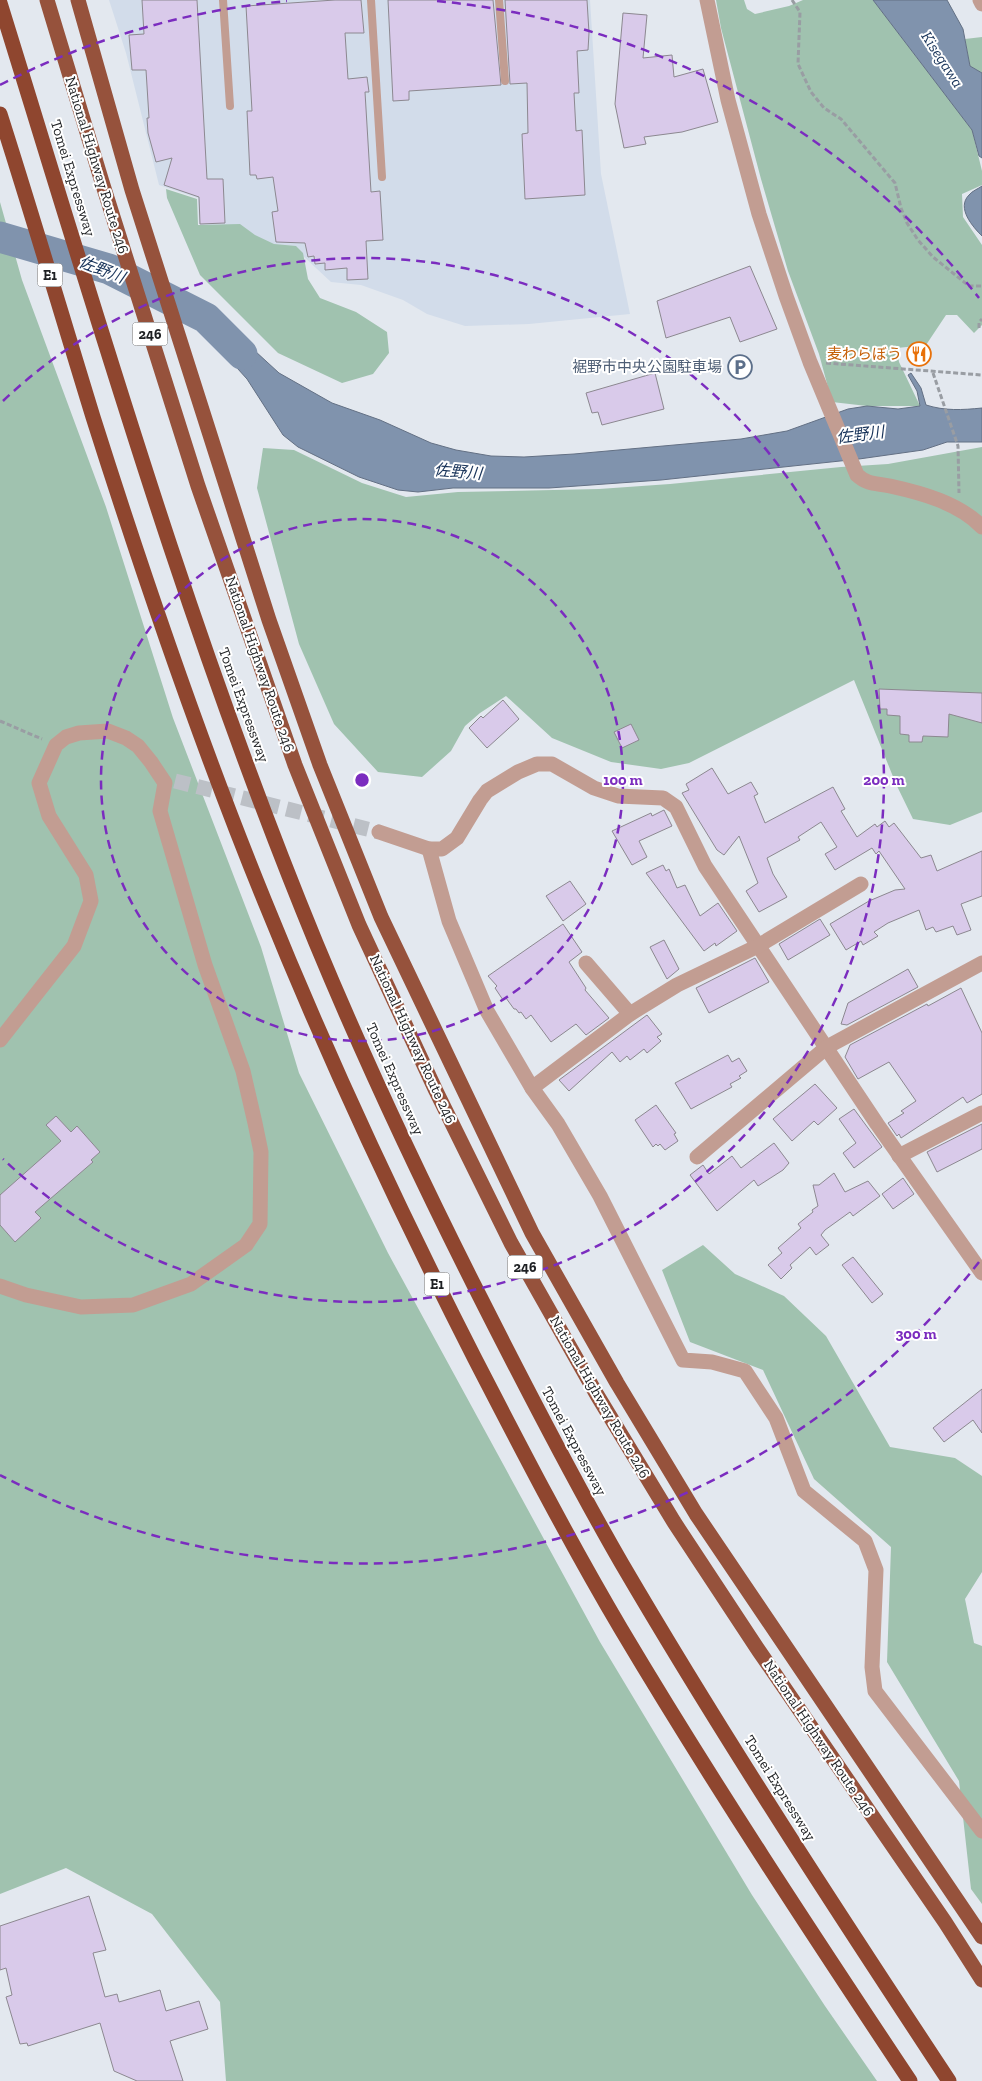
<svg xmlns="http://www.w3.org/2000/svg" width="982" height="2081" font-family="'Zilla Slab','Noto Sans JP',serif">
<rect width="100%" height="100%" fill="#e3e8ef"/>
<path fill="#d2dcea" d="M109 0H590L601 174 630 314 529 324 465 326 427 314 403 300 361 285 331 282 302 255 233 240 199 224 198 198 159 185 126 53Z"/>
<g fill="#a0c2af">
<path d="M716 0H744L747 9 755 14 789 6 803 0H873L972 130 982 171V185L962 194 963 217 982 245V325L974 333 957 315H946L926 345 897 348 899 362 920 406H867L832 402 819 354 788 271 761 179 721 28Z"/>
<path d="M982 37V73L970 66 965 39Z"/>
<path d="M166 189 197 199 198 225 240 224 255 235 274 244 296 246 303 253 308 279 320 298 356 312 387 332 389 353 373 374 342 383 278 353 200 275 167 198Z"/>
<path d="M0 202 22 280 106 507 173 718 261 947 299 1073 388 1253 600 1642 752 1895 825 2006 877 2081H226L220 2002 152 1914 66 1868 0 1894Z"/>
<path d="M982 447V812L950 825 913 819 896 784 854 680 689 763 661 769 611 762 552 738 506 696 480 713 465 726 451 751 422 777 378 772 334 724 299 644 257 488 263 448 294 450 362 483 406 497 458 492 599 489 670 484 841 467 888 464Z"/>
<path d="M703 1245 735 1274 784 1296 826 1336 890 1447 955 1458 982 1476V1572L965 1599 974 1643 982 1646V1904L971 1889 959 1781 887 1662 891 1547 814 1479 763 1370 690 1342 662 1270Z"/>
</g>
<g fill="#8093ad" stroke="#637084">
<path d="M873 0H947L963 29 970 66 982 73V158L979 156 972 130Z"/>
<path d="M982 186V236C973 227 956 208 969 195 972 191 978 189 982 186Z"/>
<path d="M219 318 279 373 332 403 380 420 431 443 456 450 491 456 524 457 574 454 741 439 787 431 848 409 867 406 898 409 920 406 917 391 908 375 911 373 921 388 926 405C945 411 962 410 982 408V442H947L923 450 859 459 661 480 549 488H453L418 492 398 490 359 477 298 447 283 435 247 379 228 358 225 349 209 330Z"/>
</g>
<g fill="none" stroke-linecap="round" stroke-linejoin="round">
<path stroke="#8093ad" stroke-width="31" d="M0 237 109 269 206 318 242 354"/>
</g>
<g fill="#d9caea" stroke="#8c8890">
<path d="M142 0H197L207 179H223L225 223 200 224 199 197 164 185 172 158 156 162 148 133 147 118H149L146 70H132L129 35 144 34Z"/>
<path d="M335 0H361L364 33H345L348 79 367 77 369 92H365L371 192 380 191 383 240 366 241 368 279 347 280V268L325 270V263L315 264 314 256 308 257 305 243 276 242 272 212 278 211 273 177 257 179 256 175H250L247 111H252L246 6Z"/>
<path d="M388 0H493L501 85 409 91V100L393 101Z"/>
<path d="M505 0H587L589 33 588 50 577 51 579 93H574L576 131 582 130 585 195 525 199 522 134 528 133 527 83 510 84Z"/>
<path d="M623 13 647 15 643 58 672 55 674 77 703 69 718 122 682 132 644 137 646 144 624 148 615 104Z"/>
<path d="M750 266 777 329 740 342 730 317 666 338 657 301Z"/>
<path d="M655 373 664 409 602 425 598 412 592 413 586 393Z"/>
<path d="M879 689 982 693V723L949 714 948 737 923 736 922 742H909V735L900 734V716L887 715V709H880Z"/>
<path d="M503 700 519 719 487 748 469 728 481 716 483 718Z"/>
<path d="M631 724 639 740 622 748 614 732Z"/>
<path d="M712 768 728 794 751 782 758 794 754 796 765 823 833 787 845 809 841 811 857 837 875 824 877 827 885 821 889 827 894 823 921 858 931 855 937 871 982 851V896L961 904 971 930 957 935 953 926 936 932 933 927 926 930 919 910 888 923 874 932 878 936 863 945 861 941 846 950 830 924 869 901 895 890 905 889 879 851 876 854 872 848 835 870 825 854 837 847 821 822 798 837 800 840 767 858 773 874 787 897 759 912 746 891 758 883 739 836 724 855 717 850 682 793 689 790 686 784Z"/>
<path d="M664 810 672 826 639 841 647 857 632 865 612 831 651 813 652 816Z"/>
<path d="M663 865 666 871 669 869 677 888 685 885 700 916 718 903 737 931 716 946 715 943 704 951 646 873Z"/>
<path d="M570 881 586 904 563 921 546 896Z"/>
<path d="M820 919 830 935 788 960 779 944Z"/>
<path d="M563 924 582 952 569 962 586 988 585 990 609 1018 586 1035 576 1024 551 1042 531 1015 526 1019 521 1012 519 1013 516 1009H514L506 998 503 1000 495 988 497 986 488 976Z"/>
<path d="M664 940 679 969 667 979 650 947Z"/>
<path d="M755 958 769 982 709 1013 696 988Z"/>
<path d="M908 969 918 987 847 1025 841 1024 848 1003Z"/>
<path d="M961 988 982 1033V1094L967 1103 963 1097 901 1138 899 1134 897 1136 888 1123 904 1113 901 1111 916 1101 889 1062 858 1079 845 1057 850 1045 927 1004 928 1006Z"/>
<path d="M647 1015 662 1034 657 1037 661 1041 647 1053 644 1049 630 1060 627 1056 620 1062 612 1052 569 1091 559 1080Z"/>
<path d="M728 1055 732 1062 739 1058 747 1071 739 1076 741 1078 730 1084 732 1087 691 1109 675 1083Z"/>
<path d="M815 1084 837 1108 818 1125 814 1121 792 1141 773 1119Z"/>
<path d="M656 1105 676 1133 674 1134 678 1141 665 1150 660 1144 658 1146 656 1144 653 1147 635 1120Z"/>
<path d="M854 1109 882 1147 854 1168 843 1153 856 1143 839 1119Z"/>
<path d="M56 1116 71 1132 77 1126 100 1152 91 1160 93 1162 35 1212 41 1218 15 1242 0 1225V1195L61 1141 46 1125Z"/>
<path d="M982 1124V1149L937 1172 927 1152Z"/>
<path d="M774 1143 789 1163 783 1170 758 1186 754 1180 717 1211 690 1175 703 1165 709 1174 732 1156 741 1168Z"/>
<path d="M834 1173 845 1192 868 1181 880 1196 853 1216 850 1212 825 1230 821 1235 829 1245 816 1255 810 1247 790 1265 792 1268 781 1279 768 1265 782 1253 778 1248 801 1228 798 1224 813 1212 812 1210 818 1206 813 1185H819Z"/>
<path d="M903 1178 914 1194 893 1209 882 1194Z"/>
<path d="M853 1257 883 1294 872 1303 842 1265Z"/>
<path d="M982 1389V1433L973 1420 944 1442 933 1428Z"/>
<path d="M89 1896 106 1950 93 1953 105 1997 117 1994 119 2002 160 1990 166 2011 199 2001 208 2029 170 2041 183 2081H137L114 2071 100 2023 28 2046 27 2043 20 2044 6 1997 12 1995 6 1968 0 1970V1926Z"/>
</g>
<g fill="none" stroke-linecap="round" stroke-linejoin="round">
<path stroke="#bcc0c6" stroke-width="15" stroke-dasharray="15 8" stroke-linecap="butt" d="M175 781 379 832"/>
<g stroke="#999da3" stroke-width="3" stroke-dasharray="5 2.5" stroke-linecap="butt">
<path d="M792 0 800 12 798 64 811 92 824 108 841 119 895 183 901 208 907 223 918 240 933 257 969 286H982"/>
<path d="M979 328V322L982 319"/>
<path d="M826 363 982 375"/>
<path d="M933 373 958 446 959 493"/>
<path d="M0 721 42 739"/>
</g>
<g stroke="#c29d92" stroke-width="8">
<path d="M223 0 230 106"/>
<path d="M371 0 382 177"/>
<path d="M499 0 505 81"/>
</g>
<g stroke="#c29d92" stroke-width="15">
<path d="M707 0 728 100 759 214 786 296 810 362 857 475C868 485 876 483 890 486 922 493 959 503 982 527"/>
<path d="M980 0 982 4"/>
<path d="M379 832 429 849H442L457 838 480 800 487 791 518 772 537 764H552L594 788 618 796 663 798 676 807 705 866 877 1124 982 1273"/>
<path d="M429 849 449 921 487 1011 532 1088 558 1124 600 1196 683 1360 712 1362 745 1371 776 1418 804 1491 865 1541 876 1570 872 1667 875 1691 982 1831"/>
<path d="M586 963 630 1014"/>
<path d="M0 1040 74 946 91 901 86 875 49 816 39 783 56 745 66 737 79 733 108 731 126 738 138 746 151 762 165 783 160 811 205 965 243 1071 255 1123 261 1152 260 1224 246 1245 191 1284 133 1305 81 1307 26 1295 0 1286"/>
<path d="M532 1088 630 1014 677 985 758 946 861 884"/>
<path d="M899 1156 982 1113"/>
<path d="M697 1157 827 1047 982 963"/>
</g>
<g stroke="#96523c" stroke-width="15">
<path d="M47 0 102 182 198 486 295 765 359 925 436 1091 511 1243 597 1395 674 1522 759 1651 945 1922 982 1980"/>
<path d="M78 0 132 190 269 620 320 765 381 917 532 1233 617 1383 696 1514 982 1937"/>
</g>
<g stroke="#8f462f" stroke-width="15">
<path d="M0 3C98 319 190 637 316 943 365 1061 419 1176 476 1289 523 1382 570 1474 622 1564 725 1740 837 1911 949 2081"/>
<path d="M0 114C32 214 62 316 93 417 145 581 200 743 265 902 328 1058 399 1210 475 1359 522 1450 569 1541 621 1629 712 1782 811 1932 910 2081"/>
</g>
</g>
<g fill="none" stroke="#7b2cbf" stroke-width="2.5" stroke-dasharray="9 6">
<circle cx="362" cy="780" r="261"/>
<path d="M3 401A522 522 0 1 1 3 1159"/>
<path d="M979 1262A783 783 0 0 1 0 1475M0 85A783 783 0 0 1 287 1M437 1A783 783 0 0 1 979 298"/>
</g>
<defs>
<g id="restaurant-ring" transform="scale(1.25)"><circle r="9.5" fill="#fff" stroke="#e8710a" stroke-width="1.5"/><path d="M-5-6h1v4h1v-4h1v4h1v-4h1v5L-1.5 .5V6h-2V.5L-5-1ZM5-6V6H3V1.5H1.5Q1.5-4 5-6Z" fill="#e8710a"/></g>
<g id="parking-ring" transform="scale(1.25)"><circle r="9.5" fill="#fff" stroke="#5c6f8a" stroke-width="1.5"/><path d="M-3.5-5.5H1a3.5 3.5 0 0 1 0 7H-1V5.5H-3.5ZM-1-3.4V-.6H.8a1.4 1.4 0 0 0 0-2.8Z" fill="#5c6f8a"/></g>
</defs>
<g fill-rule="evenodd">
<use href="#restaurant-ring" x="919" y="354"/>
<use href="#parking-ring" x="740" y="367"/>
</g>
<g text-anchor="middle" stroke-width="4" stroke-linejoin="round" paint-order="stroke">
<g fill="#fff" stroke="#626365" stroke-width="1">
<rect x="37.5" y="263.5" width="25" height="23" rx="4"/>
<rect x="132.5" y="322.5" width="35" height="23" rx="4"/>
<rect x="507.5" y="1255.5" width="35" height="23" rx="4"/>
<rect x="424.5" y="1272.5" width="25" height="23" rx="4"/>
</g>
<g font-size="14" font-weight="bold" fill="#1e2023">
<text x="50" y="280">E1</text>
<text x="150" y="339">246</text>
<text x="525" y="1272">246</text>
<text x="437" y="1289">E1</text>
</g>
<g font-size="15" fill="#1e2023" stroke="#fff">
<text transform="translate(97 165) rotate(73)" y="5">National Highway Route 246</text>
<text transform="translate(73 178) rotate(73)" y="5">Tomei Expressway</text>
<text transform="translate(260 664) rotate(71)" y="5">National Highway Route 246</text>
<text transform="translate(244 705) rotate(70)" y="5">Tomei Expressway</text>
<text transform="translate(413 1039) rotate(65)" y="5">National Highway Route 246</text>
<text transform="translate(395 1079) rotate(66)" y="5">Tomei Expressway</text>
<text transform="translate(600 1397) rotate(60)" y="5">National Highway Route 246</text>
<text transform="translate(574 1441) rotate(62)" y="5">Tomei Expressway</text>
<text transform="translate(819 1738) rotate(56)" y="5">National Highway Route 246</text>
<text transform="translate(780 1788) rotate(58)" y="5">Tomei Expressway</text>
</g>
<g font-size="15" fill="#c56008" stroke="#fff" text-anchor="end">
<text x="902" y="359">麦わらぼう</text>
</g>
<g font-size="15" fill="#4e5e75" stroke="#fff" text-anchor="end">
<text x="722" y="372">裾野市中央公園駐車場</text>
</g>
<g font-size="16" font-style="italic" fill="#19345a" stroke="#fff">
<text transform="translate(943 59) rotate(57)" y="6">Kisegawa</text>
<text transform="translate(102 269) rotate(21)" y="6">佐野川</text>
<text transform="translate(860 434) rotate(-7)" y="6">佐野川</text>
<text transform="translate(458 471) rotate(5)" y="6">佐野川</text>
</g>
</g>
<circle cx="362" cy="780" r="8" fill="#7b2cbf" stroke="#fff" stroke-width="2.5"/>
<g font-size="15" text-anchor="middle" font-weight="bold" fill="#7b2cbf" stroke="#fff" stroke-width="4" stroke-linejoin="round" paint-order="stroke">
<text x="623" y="785">100 m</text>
<text x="884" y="785">200 m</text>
<text x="916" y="1339">300 m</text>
</g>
</svg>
